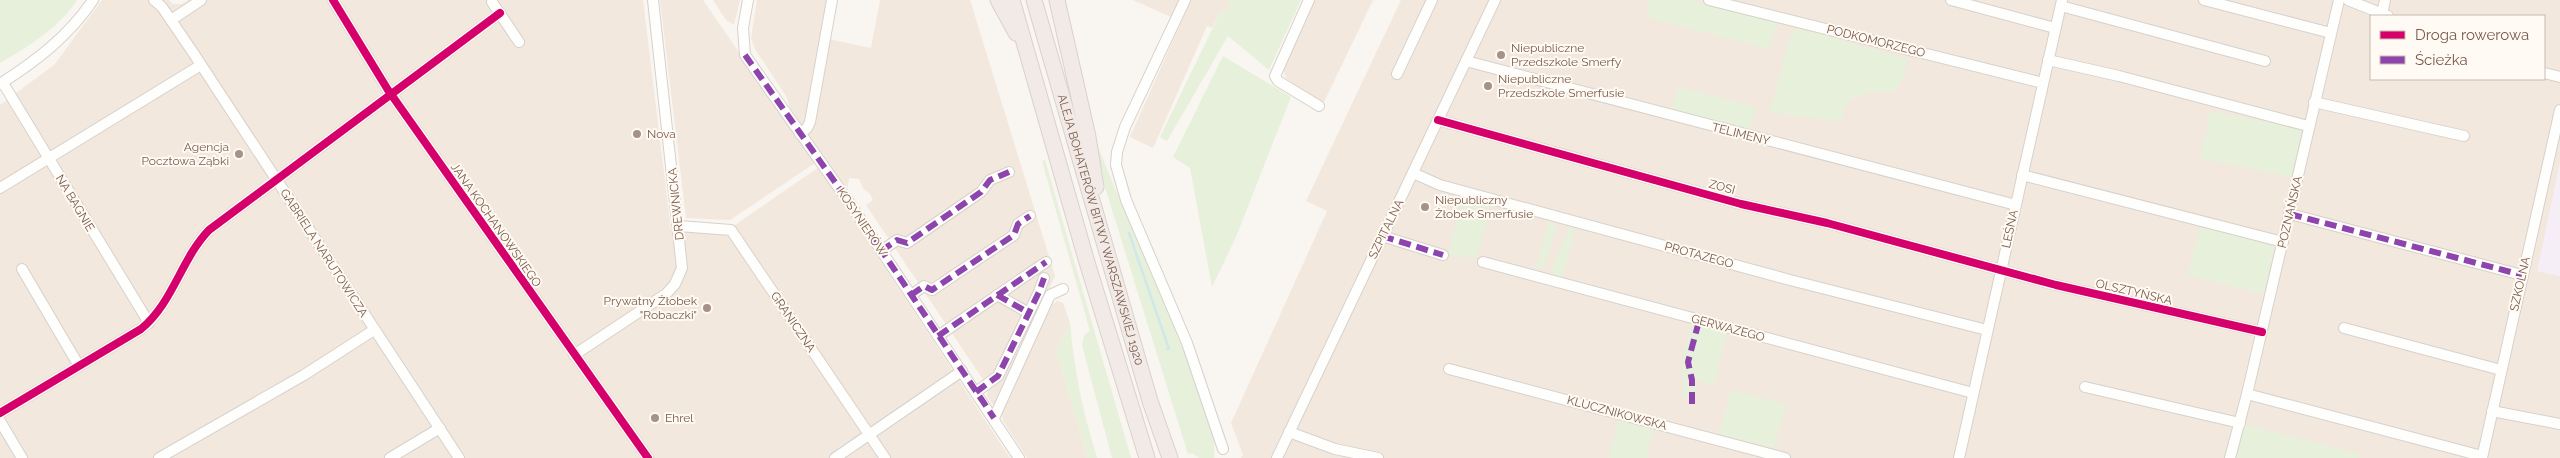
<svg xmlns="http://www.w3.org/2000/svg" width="2560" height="458" font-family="Raleway,sans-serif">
<rect width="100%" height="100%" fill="#f9f5f0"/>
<g fill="#f2e8de" fill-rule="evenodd">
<path d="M102 0H169L173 4H182L189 0H643L671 230 722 234 819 167 1010 458H0V105L54 65Z"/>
<path d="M660 0H703L815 163 730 220 686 218Z"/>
<path d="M713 0H740L734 25 726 20Z"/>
<path d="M757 0H830L823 38 871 48 880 0H970L1055 276 995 407 987 397 988 388 986 384 866 205 873 200 870 194 863 188 859 179 849 178 847 191 790 108 786 96 755 49 751 38Z"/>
<path d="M1133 0H1179L1171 17Z"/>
<path d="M1191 0H1231L1226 12 1221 11 1212 28 1207 26 1153 148 1130 137Z"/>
<path d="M1314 0H1373L1323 104 1286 78 1283 68Z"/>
<path d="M1401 0H2560V458H1241L1243 455 1231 423 1327 211 1306 201ZM2371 16H2544V79H2371Z"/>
<path d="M1057 301 1063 303 1070 323 1056 351 1088 458H1027L1003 421 1001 409 1049 307Z"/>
</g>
<path fill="#f6eef6" d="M2560 162V276L2537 271Z"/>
<g fill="#e7f0db">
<path d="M0 0H77C59 28 29 46 0 63Z"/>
<path d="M1231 0H1301L1269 70 1228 36 1167 141 1160 137 1221 11 1226 12Z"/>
<path d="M1650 0H1691L1777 23 1769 49 1646 17Z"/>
<path d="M1798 28 1908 59 1902 80 1894 92C1881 92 1858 91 1848 103 1844 107 1843 116 1841 122L1770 112 1791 33Z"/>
<path d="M1223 56 1291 97 1236 237 1212 287 1190 168 1173 157Z"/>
<path d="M1678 87 1756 107 1750 131 1671 110Z"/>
<path d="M2210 111 2302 129 2292 177 2201 159Z"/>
<path d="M1096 142C1127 221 1165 297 1194 378 1203 403 1217 430 1214 458H1200L1192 453 1188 454 1105 187Z"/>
<path d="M1045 160 1131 458H1112L1082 345 1084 335 1090 331 1042 161Z"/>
<path d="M1462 198 1491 204 1477 258 1448 255Z"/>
<path d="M1549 219 1554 221 1556 231 1544 266 1540 268 1536 267Z"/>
<path d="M1570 225H1576L1562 281 1552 276 1551 272Z"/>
<path d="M2201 226 2275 244 2264 294 2187 275Z"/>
<path d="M1692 322 1727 331 1714 385 1696 380V398L1683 400 1682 362Z"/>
<path d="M1070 323C1074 370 1083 413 1097 458H1088L1056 351Z"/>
<path d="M1731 390 1786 404 1774 448 1719 434Z"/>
<path d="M1619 419 1654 429 1647 458H1609Z"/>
<path d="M2244 424 2359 454 2358 458H2236Z"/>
</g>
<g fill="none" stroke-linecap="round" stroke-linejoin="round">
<path stroke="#d0e8ea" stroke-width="2.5" d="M1129 233 1169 349H1167"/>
<g stroke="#d7d1cb" stroke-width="12">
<g id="minor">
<path d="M154 0 162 7 194 54 459 458"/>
<path d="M333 0 388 90 648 458"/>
<path d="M748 0 743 28 745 55 849 202 1019 458"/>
<path d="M1185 0 1125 127 1117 152 1116 165 1126 200 1187 343 1223 449"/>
<path d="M1309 0 1275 76 1278 81 1319 106"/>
<path d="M1709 0 2043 83"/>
<path d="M1951 0 2055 28"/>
<path d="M2204 0 2331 33"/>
<path d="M2348 0 2388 16"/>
<path d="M492 2 519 42"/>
<path d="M2061 6 2265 61"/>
<path d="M2382 14 2385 0"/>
<path d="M171 20 201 0"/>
<path d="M2048 60 2119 76 2308 126"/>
<path d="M1466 61 2016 205"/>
<path d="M2544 73 2560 77"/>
<path d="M1397 74 1432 0"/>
<path d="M3 83 149 323"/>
<path d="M0 84C36 61 69 36 93 0"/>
<path d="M2314 102 2464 136"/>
<path d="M1438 120 1741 204 1827 223 2056 285 2262 332"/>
<path d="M800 134 807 128 810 122 832 0"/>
<path d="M1413 173 1440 185 1790 280 1987 330"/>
<path d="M2022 175 2283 242"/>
<path d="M0 188 201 65"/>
<path d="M2290 214 2522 275"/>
<path d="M679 226 731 230 885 458"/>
<path d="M1382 236 1443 255"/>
<path d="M881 251 897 240 907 243 981 192 990 180 1009 172"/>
<path d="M1483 262 1973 393"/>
<path d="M22 269 79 366"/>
<path d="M911 295 924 286 932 290 1014 235 1018 224 1030 216"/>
<path d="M997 295 1029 313"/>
<path d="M2344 328 2501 370"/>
<path d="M938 336 1046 262"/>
<path d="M574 355 666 294 675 284 682 268 653 0"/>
<path d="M1449 369 1785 458"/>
<path d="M2085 387 2240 423"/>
<path d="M976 392 998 376 1039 292 1044 278"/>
<path d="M2247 394 2482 456"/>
<path d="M2492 411 2560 424"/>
<path d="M0 413 141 329C173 303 181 259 209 230L500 13"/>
<path d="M994 418 1050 295 1063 289"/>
<path d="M0 421 22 458"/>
<path d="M1289 432 1335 449 1378 458"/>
<path d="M159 458 304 375 374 330"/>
<path d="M390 458 440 428"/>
<path d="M835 458 962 371"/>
<path d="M1277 458 1495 0"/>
<path d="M1959 458 2062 0"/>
<path d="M2230 458 2247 394 2339 0"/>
<path d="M2482 458 2560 110"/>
</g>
</g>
<g stroke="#dad1cc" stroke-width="17">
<g id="highway">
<path d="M998 0 1016 33"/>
<path d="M1012 0 1086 259 1147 458"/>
<path id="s1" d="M1034 0 1150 401 1170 458"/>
<path d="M1057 0 1088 137 1096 187"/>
</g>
</g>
<use href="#minor" stroke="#fefefd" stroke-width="10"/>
<use href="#highway" stroke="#f2eae7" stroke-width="15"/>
<g stroke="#8e44ad" stroke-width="6" stroke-dasharray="12 6" stroke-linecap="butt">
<path d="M745 55 849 202 994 418"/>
<path d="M2290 214 2522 275"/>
<path d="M1382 236 1443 255"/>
<path d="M881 251 897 240 907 243 981 192 990 180 1009 172"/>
<path d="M911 295 924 286 932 290 1014 235 1018 224 1030 216"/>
<path d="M997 295 1029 313"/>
<path d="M938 336 1046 262"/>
<path d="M976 392 998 376 1039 292 1044 278"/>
<path d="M1692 404V380L1688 362 1699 321"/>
</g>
<g stroke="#fffaf3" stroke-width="11">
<g id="cycleway">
<path d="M333 0 388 90 648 458"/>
<path d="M1438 120 1741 204 1827 223 2056 285 2262 332"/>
<path d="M0 413 141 329C173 303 181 259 209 230L500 13"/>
</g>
</g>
<use href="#cycleway" stroke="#d6006c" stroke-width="8"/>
</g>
<g fill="#a69286" stroke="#fffaf3" stroke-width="2">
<circle cx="1501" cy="55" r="5"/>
<circle cx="1488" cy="86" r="5"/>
<circle cx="637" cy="134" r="5"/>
<circle cx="239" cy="154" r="5"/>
<circle cx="1425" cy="207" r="5"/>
<circle cx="707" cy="308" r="5"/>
<circle cx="655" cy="418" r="5"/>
</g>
<g text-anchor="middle" stroke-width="4" stroke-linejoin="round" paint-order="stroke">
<g font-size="12" fill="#7a5c4d" stroke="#fffaf3">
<text transform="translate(1876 41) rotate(14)" y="4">PODKOMORZEGO</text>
<text transform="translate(1741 134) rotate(14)" y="4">TELIMENY</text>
<text transform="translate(1722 187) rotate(15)" y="4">ZOSI</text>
<text transform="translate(75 203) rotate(59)" y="4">NA BAGNIE</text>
<text transform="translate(676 204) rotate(-96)" y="4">DREWNICKA</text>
<text transform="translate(2290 212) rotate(-77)" y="4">POZNAŃSKA</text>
<text transform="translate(862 222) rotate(56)" y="4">KOSYNIERÓW</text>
<text transform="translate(496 225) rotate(55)" y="4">JANA KOCHANOWSKIEGO</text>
<text transform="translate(1386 229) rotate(-64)" y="4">SZPITALNA</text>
<text transform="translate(2010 229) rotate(-78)" y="4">LEŚNA</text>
<text dy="4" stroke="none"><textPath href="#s1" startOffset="239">ALEJA BOHATERÓW BITWY WARSZAWSKIEJ 1920</textPath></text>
<text transform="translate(324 253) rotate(57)" y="4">GABRIELA NARUTOWICZA</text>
<text transform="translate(1699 255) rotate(15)" y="4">PROTAZEGO</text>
<text transform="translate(2520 284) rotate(-77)" y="4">SZKOLNA</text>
<text transform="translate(2134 292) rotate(13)" y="4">OLSZTYŃSKA</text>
<text transform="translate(793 322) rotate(56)" y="4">GRANICZNA</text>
<text transform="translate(1728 328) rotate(15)" y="4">GERWAZEGO</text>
<text transform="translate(1617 413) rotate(15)" y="4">KLUCZNIKOWSKA</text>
</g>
<g font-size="12" fill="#7a5c4d" stroke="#fffaf3" text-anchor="start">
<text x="1511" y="52">Niepubliczne<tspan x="1511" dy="14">Przedszkole Smerfy</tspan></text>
<text x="1498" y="83">Niepubliczne<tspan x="1498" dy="14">Przedszkole Smerfusie</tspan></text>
<text x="647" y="138">Nova</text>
<text x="229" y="151" text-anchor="end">Agencja<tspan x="229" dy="14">Pocztowa Ząbki</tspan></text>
<text x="1435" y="204">Niepubliczny<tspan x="1435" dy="14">Żłobek Smerfusie</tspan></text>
<text x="697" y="305" text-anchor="end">Prywatny Żłobek<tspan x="697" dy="14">"Robaczki"</tspan></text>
<text x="665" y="422">Ehrel</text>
</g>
</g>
<rect x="2370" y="15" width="175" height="65" fill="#fffaf3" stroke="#cabbb1"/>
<rect x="2380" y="31" width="25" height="8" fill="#d6006c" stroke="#cabbb1"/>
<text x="2415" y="40" font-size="15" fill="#7a5c4d">Droga rowerowa</text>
<rect x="2380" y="56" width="25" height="8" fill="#8e44ad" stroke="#cabbb1"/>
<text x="2415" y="65" font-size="15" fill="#7a5c4d">Ścieżka</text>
</svg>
